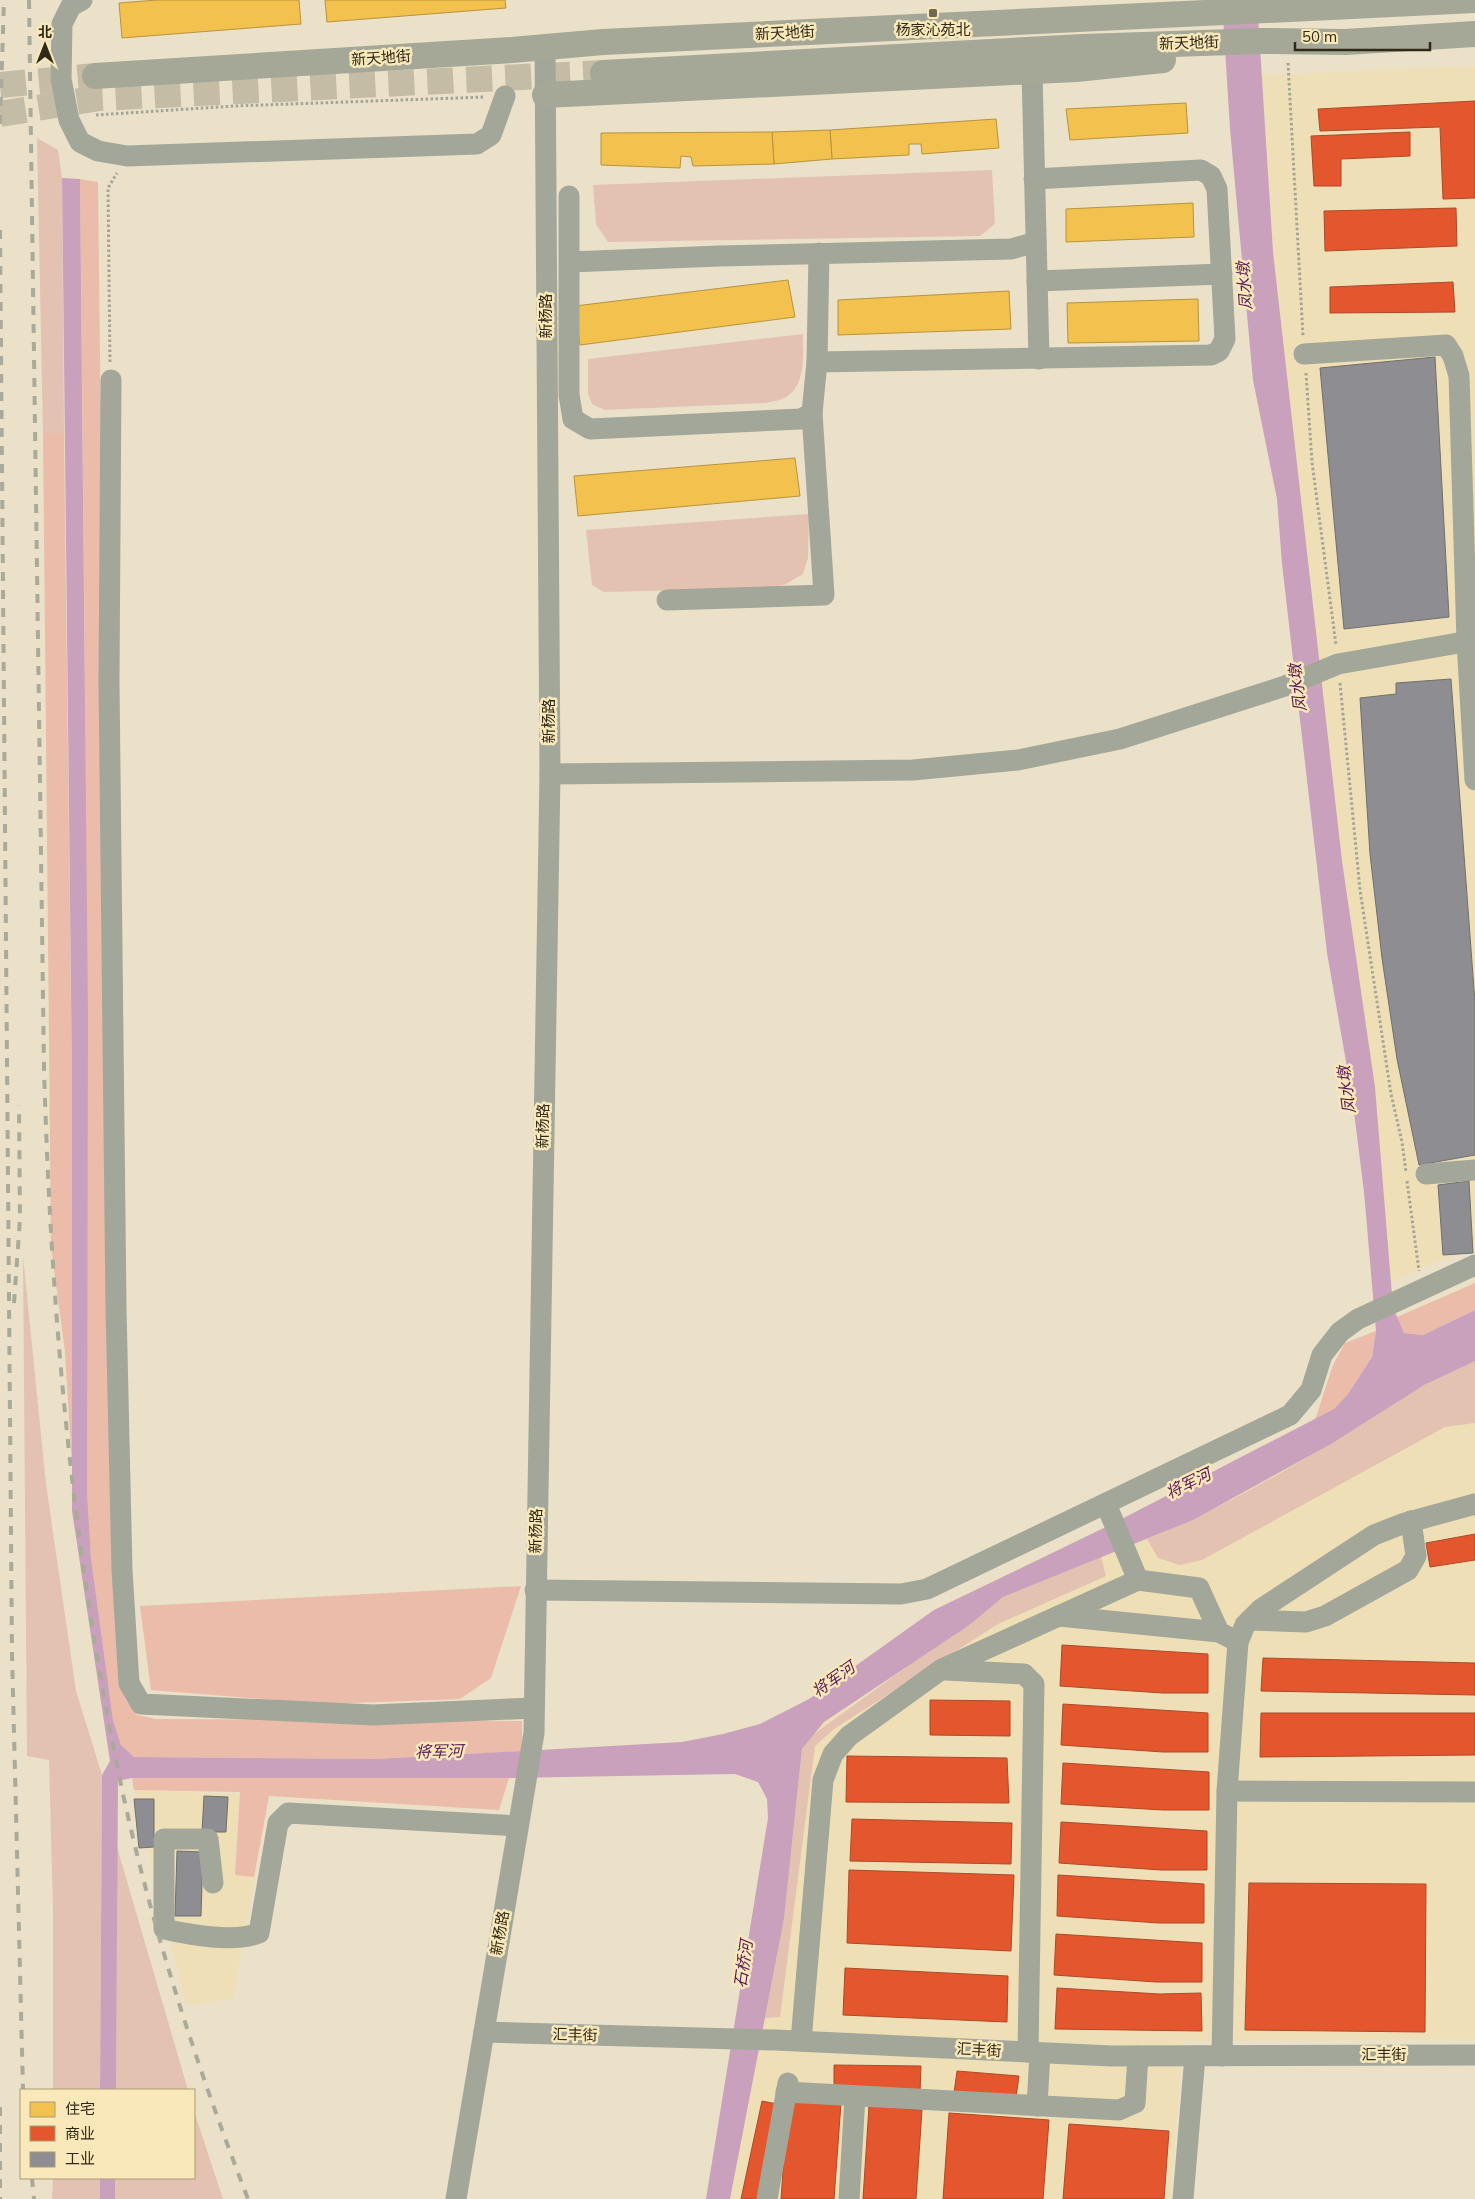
<svg xmlns="http://www.w3.org/2000/svg" width="1475" height="2199" font-family="Mulish,'Noto Sans SC',sans-serif">
<rect width="100%" height="100%" fill="#eae1c8"/>
<g fill="#eedfb6">
<path d="M1475 66V1245L1391 1282 1375 1087 1342 861 1273 252 1262 75Z"/>
<path d="M1475 1361V2039L1183 2041 1170 2199H730L784 1919 802 1749 824 1722 1036 1584 1193 1520 1331 1444 1424 1385Z"/>
<path d="M134 1790 269 1796 233 1999 186 2005Z"/>
</g>
<g fill="#e3c2b2">
<path d="M37 138 58 150 62 178 64 434H43Z"/>
<path d="M992 170 995 224 980 236 608 242 596 224 593 185Z"/>
<path d="M803 334C803 354 806 381 789 395 784 400 773 401 766 403L605 410 592 404 588 393V359Z"/>
<path d="M809 514 808 558 803 574 784 585 767 588 604 592 592 585 586 530Z"/>
<path d="M23 1256 46 1484 76 1691 102 1775 100 2090H53V1913L49 1760 27 1756Z"/>
<path d="M1475 1361V1423L1445 1427 1202 1560 1180 1565 1158 1558 1147 1539C1211 1513 1274 1478 1333 1442 1379 1414 1424 1380 1475 1361Z"/>
<path d="M1101 1557 1106 1576 998 1624 834 1729 815 1746 780 2017 765 2018 784 1919 802 1749 814 1734 1003 1597Z"/>
<path d="M117 1847 188 2090H116Z"/>
<path d="M194 2111 223 2199H115V2178H194Z"/>
<path d="M53 2178H100V2199H52Z"/>
</g>
<g fill="#ebbcaa">
<path d="M80 179 98 182 114 1580 125 1698 137 1715 156 1719 522 1721V1751L377 1759 134 1757 121 1745 113 1720 91 1558 87 1491 85 678Z"/>
<path d="M43 433 64 434 72 1080 73 1483 65 1352 51 1246Z"/>
<path d="M1475 1283V1310L1423 1335 1404 1333 1397 1317Z"/>
<path d="M1376 1331 1372 1357 1348 1394 1334 1409 1315 1420 1333 1365 1345 1343Z"/>
<path d="M521 1586 491 1678 460 1699 325 1704 151 1690 140 1606Z"/>
<path d="M132 1778H509L499 1810 269 1796 254 1877 235 1875 240 1792 134 1790Z"/>
</g>
<g fill="#caa1bc">
<path d="M1222 0H1257L1273 252 1342 861 1375 1087 1393 1307 1404 1333 1423 1335 1475 1310V1361L1424 1385 1331 1444 1193 1520 1003 1597 968 1626 824 1722 802 1749 784 1919 730 2199H706L768 1818 767 1799 758 1782 735 1774 509 1778H132L118 1781 116 2090H100L102 1775 110 1761 72 1511V1080L62 178 80 179 88 1016 87 1491 91 1558 113 1720 121 1745 134 1757 377 1759 682 1742 723 1734 760 1724 809 1699 934 1610 1112 1524 1334 1409 1348 1394 1372 1357 1376 1331 1364 1192 1352 1096 1327 953 1282 564 1277 499 1253 380 1230 129Z"/>
<rect x="100" y="2178" width="15" height="21"/>
</g>
<g fill="#f2c14e" stroke="#b8933e">
<path d="M157 0H299L301 24 122 38 119 3Z"/>
<path d="M325 0H505L506 8 327 22Z"/>
<path d="M1186 103 1188 133 1070 140 1066 109Z"/>
<path d="M996 119 999 148 922 154 921 144H909V155L832 159 830 130Z"/>
<path d="M830 130 832 159 774 164 772 132Z"/>
<path d="M772 132 774 164 693 166 691 157 681 156 680 168 601 165V133Z"/>
<path d="M1193 203 1194 237 1066 242V209Z"/>
<path d="M788 280 795 317 580 345 575 306Z"/>
<path d="M1009 291 1011 329 838 335V300Z"/>
<path d="M1198 299 1199 341 1068 343 1067 303Z"/>
<path d="M795 458 800 496 578 516 574 476Z"/>
</g>
<g fill="#e4572e" stroke="#ae4927">
<path d="M1475 101V198L1443 199 1440 127 1320 131 1318 109Z"/>
<path d="M1410 132V156L1341 159V186H1314L1311 136Z"/>
<path d="M1456 208 1457 246 1325 251 1324 211Z"/>
<path d="M1453 282 1455 312 1330 313V287Z"/>
<path d="M1475 1534V1560L1430 1567 1426 1543Z"/>
<path d="M1062 1645 1208 1654V1693H1162L1060 1686Z"/>
<path d="M1263 1658 1475 1663V1695L1261 1691Z"/>
<path d="M930 1700 1010 1701V1736L930 1735Z"/>
<path d="M1063 1704 1208 1713V1752H1163L1061 1745Z"/>
<path d="M1261 1713H1475V1755L1260 1757Z"/>
<path d="M847 1756 1007 1758 1009 1803 846 1802Z"/>
<path d="M1063 1763 1209 1772V1810H1163L1061 1804Z"/>
<path d="M852 1819 1012 1823 1011 1864 850 1861Z"/>
<path d="M1061 1822 1207 1831V1870H1161L1059 1863Z"/>
<path d="M849 1870 1014 1875 1011 1951 847 1943Z"/>
<path d="M1058 1875 1204 1884V1923H1159L1057 1916Z"/>
<path d="M1249 1883 1426 1884 1425 2032 1245 2030Z"/>
<path d="M1056 1934 1202 1943V1982H1156L1054 1975Z"/>
<path d="M845 1968 1008 1976 1007 2022 843 2015Z"/>
<path d="M1057 1988 1160 1994 1201 1993 1202 2031 1055 2029Z"/>
<path d="M834 2065 921 2066 920 2093 834 2090Z"/>
<path d="M957 2071 1019 2076 1016 2097 954 2093Z"/>
<path d="M788 2099 841 2103 834 2199H781Z"/>
<path d="M762 2101 777 2104 759 2199H741Z"/>
<path d="M869 2106 922 2110 916 2199H863Z"/>
<path d="M949 2113 1049 2120 1043 2199H943Z"/>
<path d="M1069 2124 1169 2131 1164 2199H1063Z"/>
</g>
<g fill="#8d8d92" stroke="#716f6d">
<path d="M1435 357 1449 617 1344 629 1320 368Z"/>
<path d="M1451 679 1475 1003V1155L1419 1165 1397 1059 1382 958 1370 854 1360 698 1396 694V683Z"/>
<path d="M1469 1181 1473 1253 1443 1255 1438 1185Z"/>
<path d="M204 1796 228 1797 226 1832H202Z"/>
<path d="M134 1799H154V1847L139 1848Z"/>
<path d="M177 1851 203 1852 201 1916H175Z"/>
</g>
<g fill="none" stroke-linecap="round" stroke-linejoin="round">
<g stroke="#c5bca5" stroke-width="26" stroke-dasharray="26 13" stroke-linecap="butt">
<path d="M0 85 95 76"/>
<path d="M0 114 99 98 603 73"/>
</g>
<g stroke="#a3a496" stroke-width="3" stroke-dasharray="2.5 2.5" stroke-linecap="butt">
<path d="M1288 63 1303 336"/>
<path d="M96 115 235 106 485 97"/>
<path d="M110 362 108 188 117 173"/>
<path d="M1306 373 1312 462 1336 645"/>
<path d="M1340 683 1360 890 1391 1094 1402 1142 1406 1172"/>
<path d="M1407 1181 1419 1271"/>
</g>
<g stroke="#a3a79a" stroke-width="21">
<path d="M82 0 71 6 62 24 61 79 69 120 80 142 98 151 127 156 477 144 491 135 505 96"/>
<path d="M1032 71 1039 359"/>
<path d="M569 196V395L573 419 590 429 801 419 812 413 817 362 819 253"/>
<path d="M570 262 719 256 1011 249 1036 242"/>
<path d="M1037 281 1222 274"/>
<path d="M1304 354 1446 345 1453 356 1459 376 1467 641 1475 780"/>
<path d="M817 362 1211 355 1219 351 1225 339 1217 189 1211 176 1201 170 1034 179"/>
<path d="M111 380 109 681 116 1308 122 1570 129 1683 141 1704 373 1715 534 1708"/>
<path d="M667 600 824 595 812 413"/>
<path d="M550 774 913 770 1018 760 1120 739 1285 686 1338 664 1475 640"/>
<path d="M1426 1174 1475 1170"/>
<path d="M1106 1504 1138 1580"/>
<path d="M535 1590 901 1594 927 1589 1290 1415 1311 1390 1322 1355 1340 1332 1358 1319 1475 1265"/>
<path d="M1059 1616 1219 1632"/>
<path d="M1250 1620 1306 1622 1325 1616 1408 1570 1416 1556 1411 1521"/>
<path d="M945 1670 1024 1674 1034 1684 1028 2052"/>
<path d="M1227 1791 1475 1792"/>
<path d="M213 1883 208 1839H164V1929C191 1935 233 1943 259 1933L278 1823 288 1813 518 1826"/>
<path d="M484 2032 775 2040 1112 2056 1475 2055"/>
<path d="M801 2041 823 1780 833 1754 849 1736 942 1669 1138 1580 1199 1588 1219 1632 1238 1642"/>
<path d="M1222 2056 1227 1791 1238 1642 1245 1625 1261 1609 1374 1535 1402 1524 1475 1504"/>
<path d="M786 2092 1119 2110 1135 2103 1138 2056"/>
<path d="M1037 2106 1040 2053"/>
<path d="M456 2199 534 1733 550 774 545 46"/>
<path d="M767 2199 788 2083"/>
<path d="M849 2199 855 2096"/>
<path d="M1183 2199 1195 2056"/>
</g>
<g stroke="#a5a896" stroke-width="26">
<path d="M603 73 1083 47 1262 41 1345 42 1475 34"/>
<path d="M95 76 512 50 603 42 1475 0"/>
<path d="M545 95 1076 69 1163 60"/>
</g>
<g stroke="#aaaa9a" stroke-width="4" stroke-dasharray="9 9" stroke-linecap="butt">
<path d="M29 0 44 1068C51 1313 72 1553 123 1794 153 1932 197 2067 248 2199"/>
<path d="M0 124 4 0"/>
<path d="M0 230 12 1654 23 2090"/>
<path d="M14 1303 20 1219 19 1105"/>
<path d="M0 2107V2199"/>
<path d="M32 2178 34 2199"/>
</g>
</g>
<rect fill="#716955" stroke="#f9e8b9" stroke-width="2" x="928" y="8" width="10" height="10" rx="2.5"/>
<g text-anchor="middle" stroke-width="5" stroke-linejoin="round" paint-order="stroke">
<g font-size="15" fill="#302917" stroke="#f9e8b9">
<text x="933" y="35">杨家沁苑北</text>
</g>
<g font-size="15" fill="#302917" stroke="#f9e8b9">
<text transform="translate(785 33) rotate(-3)" y="5">新天地街</text>
<text transform="translate(1189 43) rotate(-2)" y="5">新天地街</text>
<text transform="translate(381 58) rotate(-4)" y="5">新天地街</text>
<text transform="translate(546 316) rotate(-90)" y="5">新杨路</text>
<text transform="translate(549 721) rotate(-90)" y="5">新杨路</text>
<text transform="translate(543 1126) rotate(-89)" y="5">新杨路</text>
<text transform="translate(536 1531) rotate(-89)" y="5">新杨路</text>
<text transform="translate(500 1933) rotate(-80)" y="5">新杨路</text>
<text transform="translate(575 2035) rotate(1)" y="5">汇丰街</text>
<text transform="translate(979 2050) rotate(3)" y="5">汇丰街</text>
<text x="1384" y="2060">汇丰街</text>
</g>
<g font-size="16" font-style="italic" fill="#5a1857" stroke="#f9e8b9">
<text transform="translate(1244 286) rotate(-94)" y="6">凤水墩</text>
<text transform="translate(1297 688) rotate(-97)" y="6">凤水墩</text>
<text transform="translate(1346 1090) rotate(-97)" y="6">凤水墩</text>
<text transform="translate(1188 1483) rotate(-26)" y="6">将军河</text>
<text transform="translate(833 1679) rotate(-35)" y="6">将军河</text>
<text transform="translate(439 1751) rotate(-1)" y="6">将军河</text>
<text transform="translate(743 1964) rotate(-82)" y="6">石桥河</text>
</g>
</g>
<rect x="20" y="2089" width="175" height="90" fill="#f9e8b9" stroke="#a99c78"/>
<rect x="30" y="2102" width="25" height="15" fill="#f2c14e" stroke="#a99c78"/>
<text x="65" y="2114" font-size="15" fill="#302917">住宅</text>
<rect x="30" y="2126" width="25" height="15" fill="#e4572e" stroke="#a99c78"/>
<text x="65" y="2139" font-size="15" fill="#302917">商业</text>
<rect x="30" y="2152" width="25" height="15" fill="#8d8d92" stroke="#a99c78"/>
<text x="65" y="2164" font-size="15" fill="#302917">工业</text>
<g transform="translate(45 45)" stroke="#f9e8b9" stroke-width="4" paint-order="stroke">
<path d="M0-4L9 19L0 12L-9 19Z" fill="#302917"/>
<text y="-8" font-size="14" font-weight="bold" text-anchor="middle" fill="#302917">北</text>
</g>
<path d="M1295 42v8h135v-8" fill="none" stroke="#302917" stroke-width="2.5"/>
<text x="1302" y="42" font-size="15" fill="#302917" stroke="#f9e8b9" stroke-width="4" paint-order="stroke">50 m</text>
</svg>
